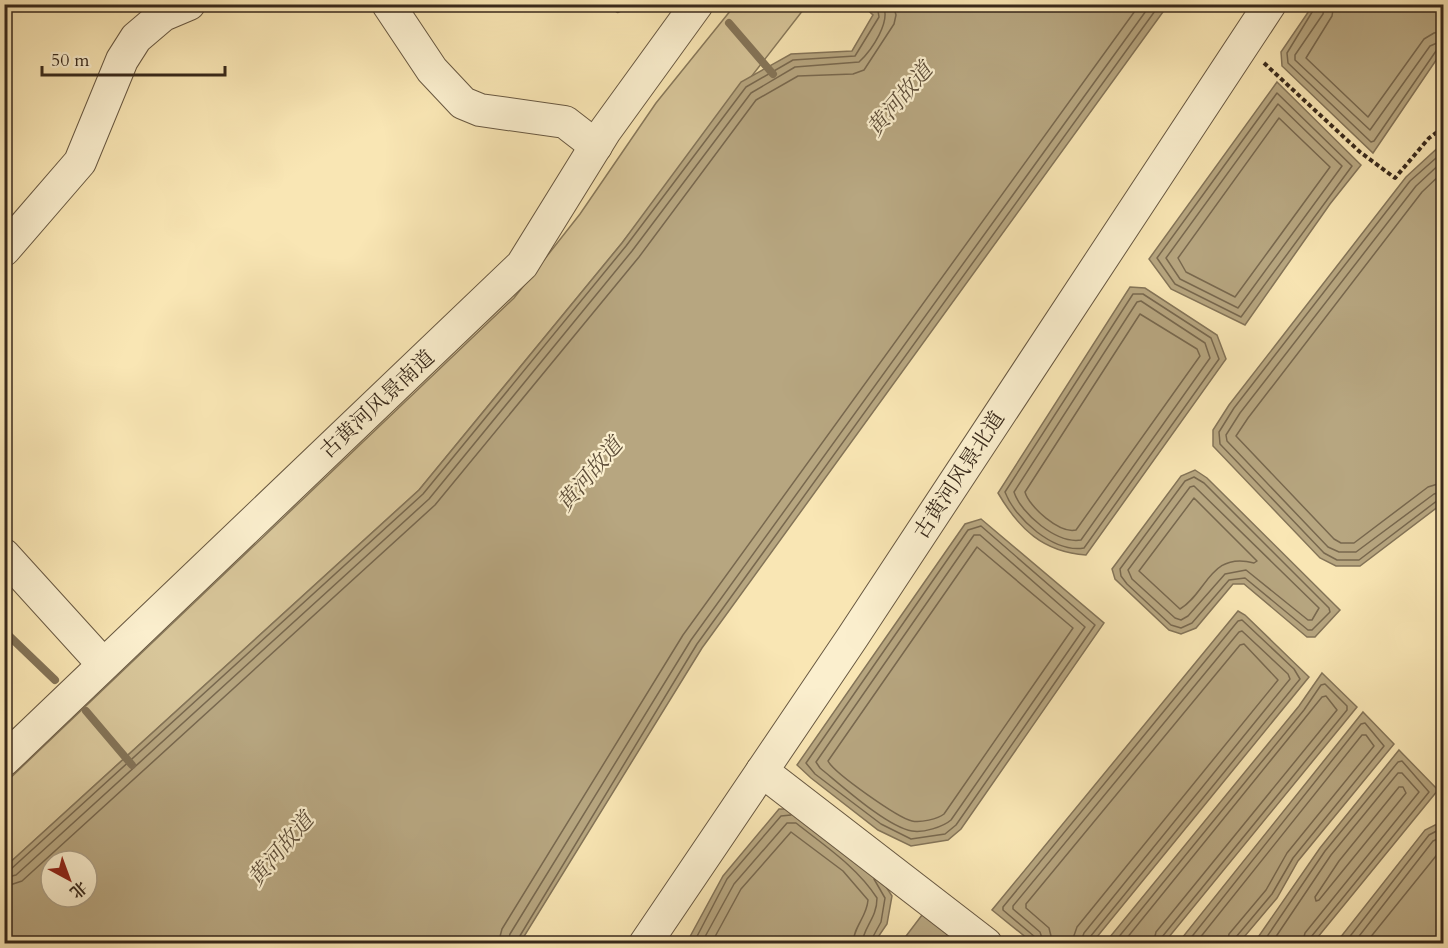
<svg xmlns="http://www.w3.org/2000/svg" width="1448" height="948" font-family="Cardo,'Noto Serif SC',serif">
<rect width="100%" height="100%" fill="#f9e6b4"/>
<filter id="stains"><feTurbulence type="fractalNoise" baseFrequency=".00333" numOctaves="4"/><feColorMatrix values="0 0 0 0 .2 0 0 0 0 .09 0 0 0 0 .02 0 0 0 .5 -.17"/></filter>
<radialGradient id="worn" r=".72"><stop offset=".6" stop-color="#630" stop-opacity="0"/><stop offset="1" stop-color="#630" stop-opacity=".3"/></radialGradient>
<path fill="#d8c69a" stroke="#88785a" stroke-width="1.5" d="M735 5H807L622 243 419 490 5 867V783L514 298 580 214 656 103Z"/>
<g fill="#b7a680" stroke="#847458" stroke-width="1.5" fill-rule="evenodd">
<path d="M862 5H1168L702 648 520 943H5V867L419 490 622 243 741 82 791 54 852 51 873 15ZM51 861H87V897H51Z"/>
<path d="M1313 5H1443V50L1373 153 1282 66 1281 52Z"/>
<path d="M1277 82 1361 165 1330 204 1245 325 1171 289 1149 259Z"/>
<path d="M1443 143V503L1360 566H1336L1320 558 1213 446V430L1229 405 1406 177Z"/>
<path d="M1130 287 1145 288 1217 335 1226 359 1086 555C1043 552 1019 529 998 493Z"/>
<path d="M1195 470 1207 478 1340 610 1315 637H1307L1244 584H1233L1196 628 1181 634 1169 630 1115 579 1112 569 1181 476Z"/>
<path d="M981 519 1104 623 961 829 948 840 911 846 878 830 811 778 797 765 965 524Z"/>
<path d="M1238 611 1245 615 1309 677 1092 943H1033L992 910Z"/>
<path d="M1322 673 1357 707 1164 943H1105L1299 706Z"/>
<path d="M1363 712 1394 744 1298 861 1277 898 1239 943H1178Z"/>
<path d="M1399 750 1438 790 1313 943H1254L1320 848Z"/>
<path d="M779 809H801L879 876 892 896 887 924 874 943 686 944 723 876Z"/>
<path d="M1443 821V943H1336L1425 830Z"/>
<path d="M922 915H931L968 944H900Z"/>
</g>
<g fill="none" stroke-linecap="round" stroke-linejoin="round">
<g stroke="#78684e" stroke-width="1.5">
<path d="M1317 4 1287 53 1288 63 1371 142 1374 141 1436 51 1444 48"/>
<path d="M1325 4 1323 14 1295 55V60L1370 130 1430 46 1444 40"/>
<path d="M1334 4 1332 16 1306 58 1368 117 1424 39 1434 33 1444 31"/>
<path d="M1277 93 1352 166 1241 317 1175 284 1157 258Z"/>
<path d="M1278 104 1342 166 1238 308 1180 279 1166 258Z"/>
<path d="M1279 118 1330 167 1235 297 1186 272 1178 258Z"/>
<path d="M1444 151 1410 181 1234 408 1219 432 1220 444 1324 553 1337 560H1359L1438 500 1444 499"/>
<path d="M1444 160 1416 186 1240 413 1226 435 1227 441 1328 547 1339 552H1356L1434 494 1444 491"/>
<path d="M1444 171 1422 192 1248 418 1236 436 1334 539 1341 543H1354L1428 487 1444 482"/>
<path d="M1133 294H1143L1211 338 1219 359 1084 548C1054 553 1015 519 1005 492Z"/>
<path d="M1141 301 1205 343 1210 358 1081 540C1057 544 1021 514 1014 492L1137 302Z"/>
<path d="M1140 314 1197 349 1200 356 1076 530C1060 534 1029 507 1025 492Z"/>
<path d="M1194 477 1204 483 1329 608 1330 612 1312 630H1308L1245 578 1229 580 1192 623 1181 628 1171 625 1127 584 1121 576 1120 569 1185 481Z"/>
<path d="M1194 486 1319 608 1312 620H1308L1246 570 1225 574 1188 616 1181 620 1175 618 1132 579 1128 570 1190 487Z"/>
<path d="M1194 498 1257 561 1254 563C1210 551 1207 593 1180 609L1139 571Z"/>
<path d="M981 526 1095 625 956 825 945 834 911 839 881 824 815 774 806 763 968 530Z"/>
<path d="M974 535H980L1085 627 951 820C943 827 923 833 912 831 887 827 841 785 820 768L816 762Z"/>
<path d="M977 547 1073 628 944 814C938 819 920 823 912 821 898 818 834 773 828 761Z"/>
<path d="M1399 787H1403L1406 793 1319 900 1316 901 1315 897 1339 861Z"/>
<path d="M4 871 11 869 423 494 626 246 746 87 793 60 855 56 879 17 878 11 871 4"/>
<path d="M4 878 16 875 429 499 632 251 751 93 795 67 859 62C871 51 893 20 882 4"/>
<path d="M4 887 22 881 435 505 639 257 756 100 798 76 853 74 864 70 894 24 896 15 893 4"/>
<path d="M498 944 502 929 683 635 1140 4"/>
<path d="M507 944 510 934 691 640 1151 4"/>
<path d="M515 944 697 644 1160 4"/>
<path d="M693 944 727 879 781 816 791 815"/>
<path d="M701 944 734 884 787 823H796C825 846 857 867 877 898 877 919 863 927 862 944"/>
<path d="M711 944 741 889 791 832 843 871 868 900C867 917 853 927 853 944"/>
<path d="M869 944 881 922 885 898 874 879"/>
<path d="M1037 944 1035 937 1003 910V907L1238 621 1242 620 1294 669 1300 679 1090 937 1088 944"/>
<path d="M1044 944 1040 932 1013 909V906L1239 632 1242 631 1288 674 1290 679 1084 933 1080 944"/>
<path d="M1053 944 1049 928 1026 908V904L1240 645 1244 644 1278 680 1077 927 1071 944"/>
<path d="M1113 944 1304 710 1321 685 1325 684 1347 706V710L1162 937 1160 944"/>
<path d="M1122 944 1322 697 1326 696 1337 710 1156 932 1153 944"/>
<path d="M1186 944 1361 724 1365 723 1384 746 1293 858 1272 894 1236 937 1235 944"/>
<path d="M1195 944 1362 735H1366L1374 746 1287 853 1266 890 1229 934 1227 944"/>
<path d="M1262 944 1325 851 1398 762 1402 761 1429 792 1311 937 1309 944"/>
<path d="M1271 944 1331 855 1398 773H1402L1419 792 1305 933 1302 944"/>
<path d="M1344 944 1429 835 1444 827"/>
<path d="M1353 944 1433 841 1444 836"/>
<path d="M1365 944 1444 846"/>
</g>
<g stroke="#847458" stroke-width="8">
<path d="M614 4 618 9"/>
<path d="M729 23 773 74"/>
<path d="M4 631 55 680"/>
<path d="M86 711 132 765"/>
</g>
<g stroke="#685841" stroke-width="34">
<g id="minor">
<path d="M388 4 432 70 463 103 480 110 565 122 596 146"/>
<path d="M4 250 80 162 122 60 136 38 163 15 189 4"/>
<path d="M4 555 103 664"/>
<path d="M4 760 522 265 605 131 697 4"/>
<path d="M762 771 986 944"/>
<path d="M645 944 852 638 1270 4"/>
</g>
</g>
<path stroke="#38291b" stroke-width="4" stroke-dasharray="4.5 3" stroke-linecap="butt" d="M1264 63 1360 152 1395 178 1429 138 1444 127"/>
<use href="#minor" stroke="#fbefce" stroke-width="32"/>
</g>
<g text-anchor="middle" stroke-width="4.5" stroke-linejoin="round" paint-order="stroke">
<g font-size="21" fill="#38291b" stroke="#fbefce">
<text transform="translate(377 404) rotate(-43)" y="7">古黄河风景南道</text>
<text transform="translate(959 475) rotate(-57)" y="7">古黄河风景北道</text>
</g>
<g font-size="22" font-style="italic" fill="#5e4e39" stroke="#fbefce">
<text transform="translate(899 99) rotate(-50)" y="8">黄河故道</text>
<text transform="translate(589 474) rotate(-50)" y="8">黄河故道</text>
<text transform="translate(280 849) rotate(-50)" y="8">黄河故道</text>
</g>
</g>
<rect width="1448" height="948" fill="none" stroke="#f9e6b4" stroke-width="24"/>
<rect x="6" y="6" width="1436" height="936" fill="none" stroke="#38291b" stroke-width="3"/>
<rect x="12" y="12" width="1424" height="924" fill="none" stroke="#38291b" stroke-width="1.5"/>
<g transform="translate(69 879) rotate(139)"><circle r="28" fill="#fbefce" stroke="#ada086" stroke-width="1.5"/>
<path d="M0-4.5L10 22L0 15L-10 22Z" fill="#8f2418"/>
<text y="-9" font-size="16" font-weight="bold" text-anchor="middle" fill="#38291b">北</text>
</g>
<path d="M42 66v9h183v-9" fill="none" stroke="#38291b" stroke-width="3"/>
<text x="51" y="66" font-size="18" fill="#38291b" stroke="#fbefce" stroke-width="4.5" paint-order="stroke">50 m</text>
<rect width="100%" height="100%" filter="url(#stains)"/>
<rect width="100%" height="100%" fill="url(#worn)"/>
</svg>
